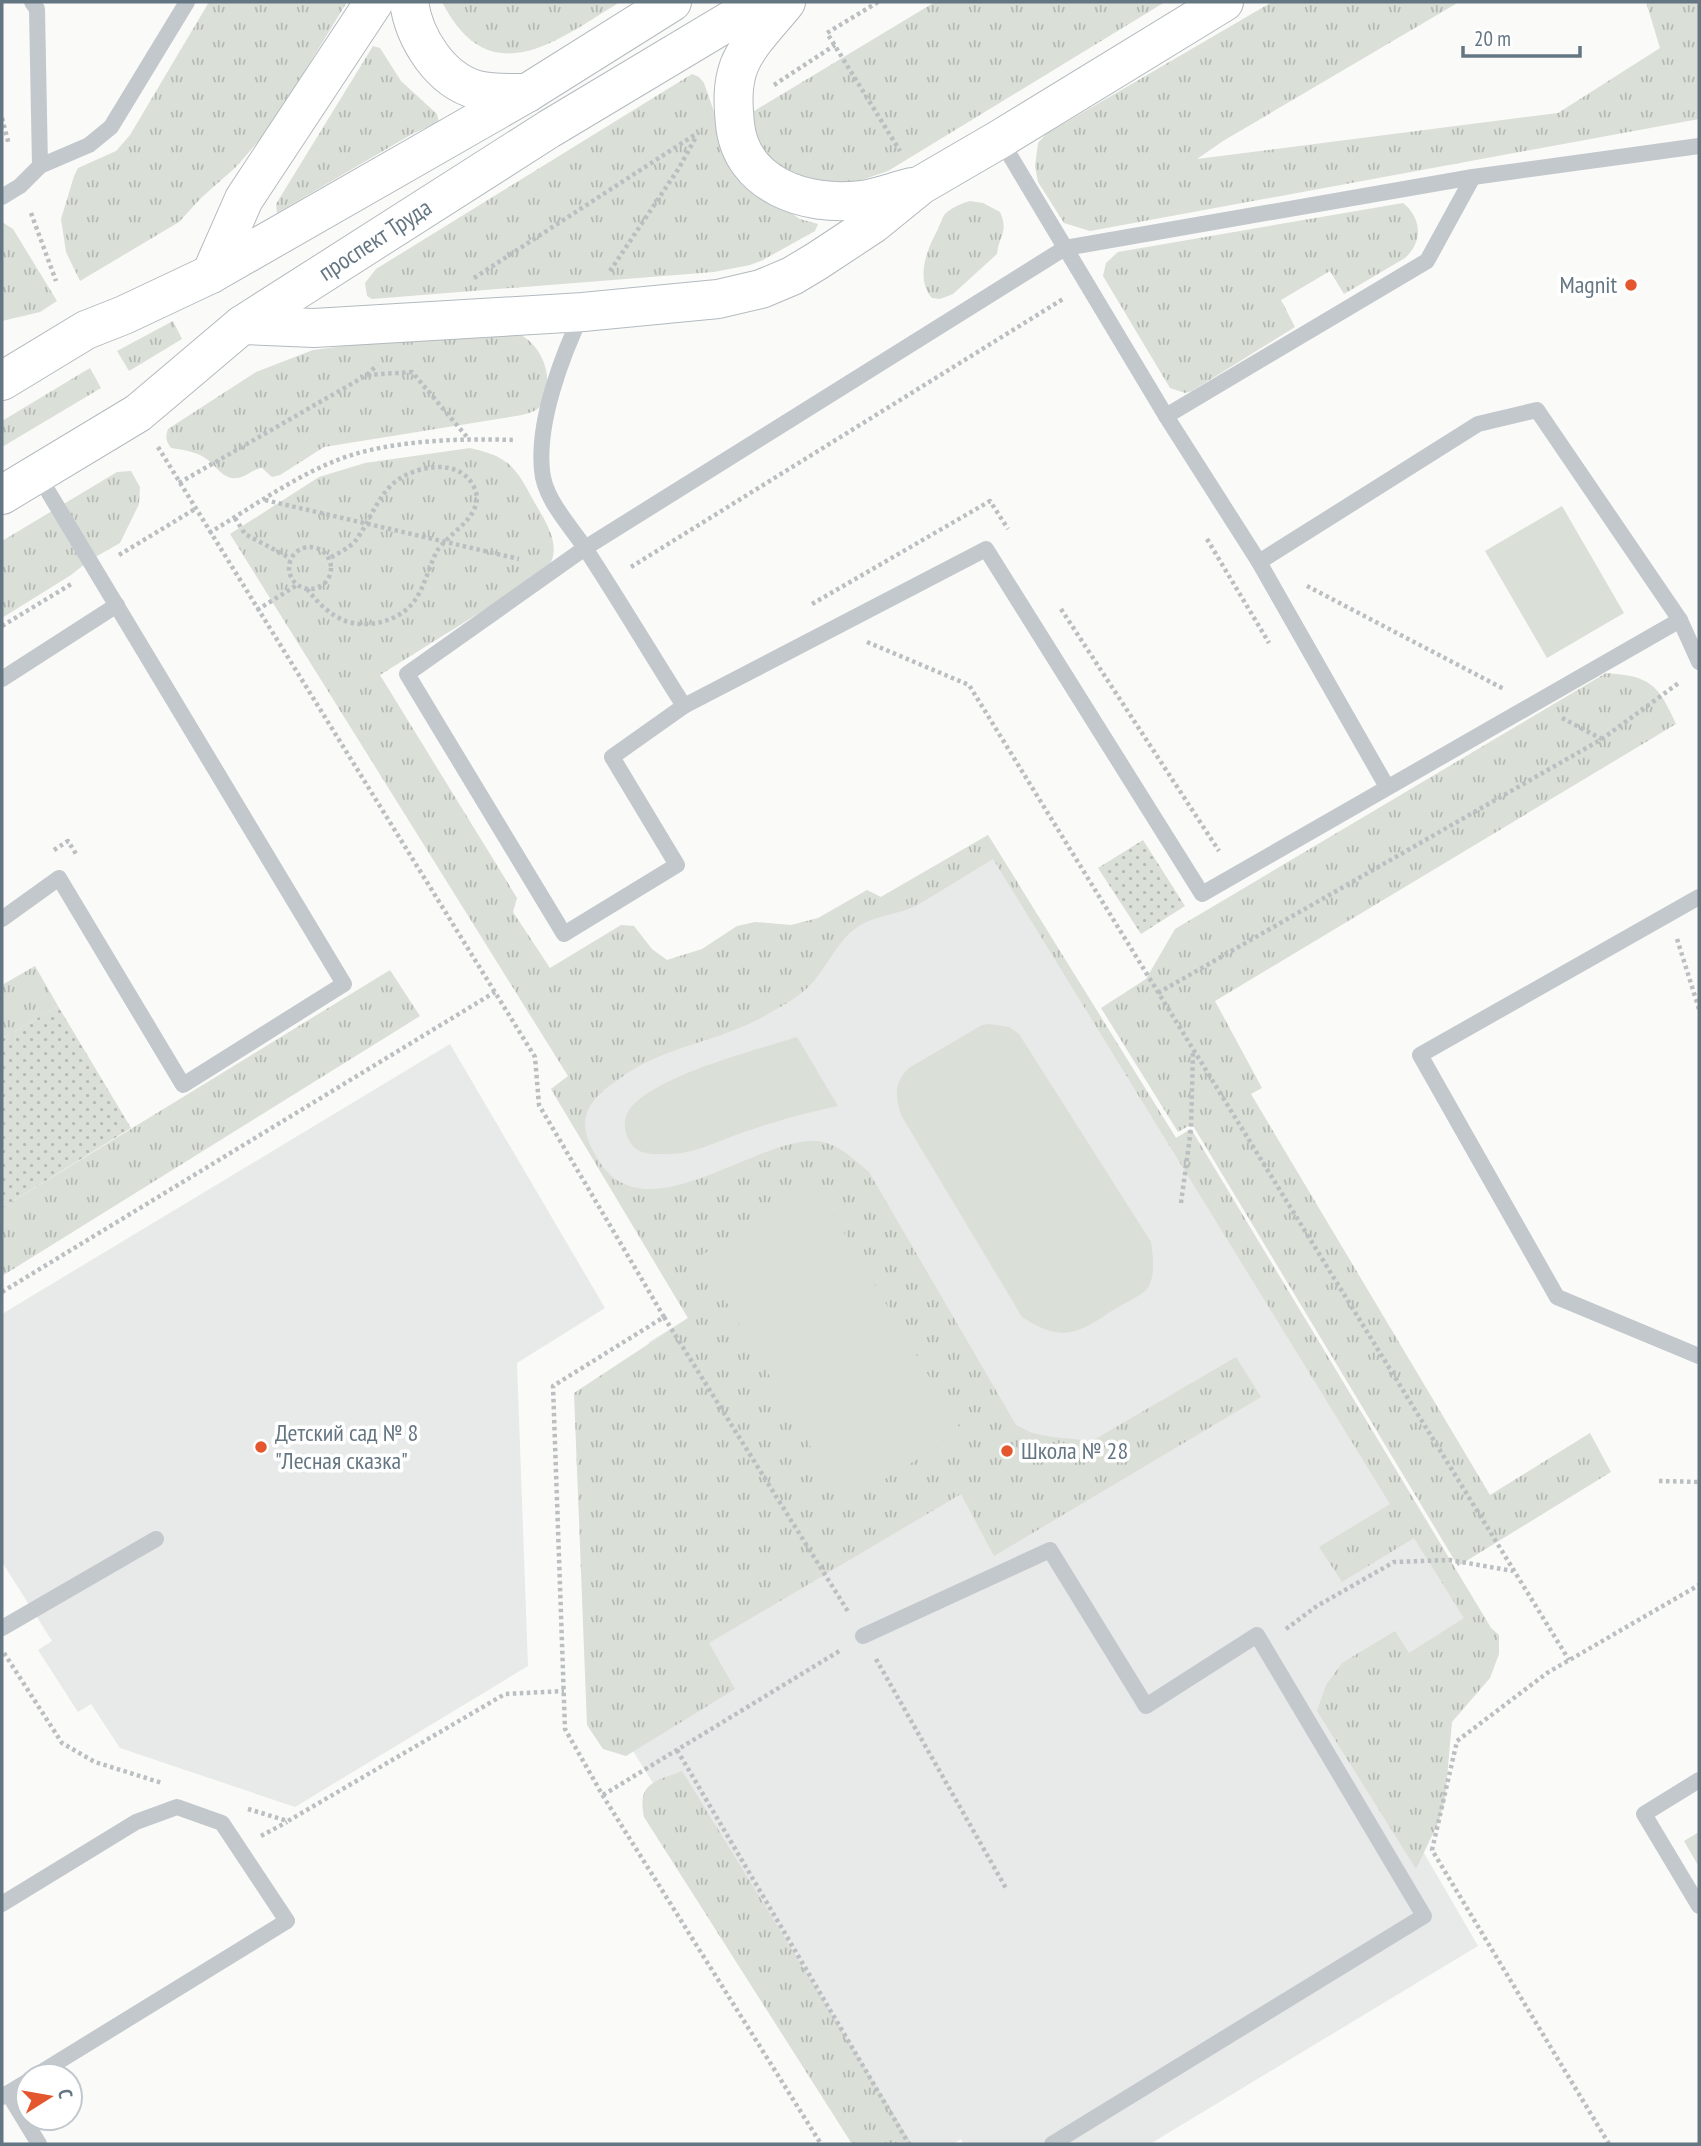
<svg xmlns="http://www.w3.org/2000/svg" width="1701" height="2146" font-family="'PT Sans Narrow',sans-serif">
<defs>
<pattern id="grass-tufts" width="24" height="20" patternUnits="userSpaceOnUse" patternTransform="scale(1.75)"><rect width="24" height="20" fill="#dadfd7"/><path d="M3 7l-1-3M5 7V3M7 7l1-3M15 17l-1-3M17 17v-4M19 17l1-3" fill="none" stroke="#b4b9b4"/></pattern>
<pattern id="park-dots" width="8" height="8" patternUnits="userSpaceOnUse" patternTransform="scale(1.75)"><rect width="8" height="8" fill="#dadfd7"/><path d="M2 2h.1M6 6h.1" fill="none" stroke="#b4b9b4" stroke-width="1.8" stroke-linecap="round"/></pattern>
</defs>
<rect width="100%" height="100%" fill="#fafaf8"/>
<g fill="#e8e9e9">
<path d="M988 835 1176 1138 1191 1129 1491 1628 1399 1810 1478 1946 1150 2144H964L961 2139 953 2144H878L590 1682 649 1342 688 1318 551 1089 569 1077Z"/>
<path d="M450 1044 605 1308 517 1363 528 1666 295 1807 120 1748 91 1704 78 1712 38 1650 52 1641 2 1562V1314Z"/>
</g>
<g fill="url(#grass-tufts)">
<path d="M209 2H347L270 128 236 167 201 198 179 222 80 281 66 252 61 219 74 176 78 168 116 151 130 135Z"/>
<path d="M442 2H620C556 41 490 95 442 2Z"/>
<path d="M935 2H1165L888 171C859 181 820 196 792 177 779 168 767 155 754 145V111Z"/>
<path d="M1272 2H1459L1223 141 1197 159 1558 113 1660 48 1646 2H1699V119L1090 231 1064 223 1038 182 1035 166 1038 143 1046 134Z"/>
<path d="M373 46 380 48 401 81 437 114 439 122 412 134 277 213 276 204Z"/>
<path d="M692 74 699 77 704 83 719 126 785 209 800 219 818 224 815 231 763 260 750 265 714 272 372 299 367 296 365 283 376 269Z"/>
<path d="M970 201 983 203 1000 212C1009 232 999 235 997 254L953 294 940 299 932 298C915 279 927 249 938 229 940 224 942 218 945 214 951 208 962 203 970 201Z"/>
<path d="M1403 203C1422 218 1423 242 1405 258L1344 294 1330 271 1281 300 1295 327 1192 391 1185 393 1170 388 1103 276 1106 263 1118 252Z"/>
<path d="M2 222 13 229 57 301 40 312 2 321Z"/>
<path d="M173 321 182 339 129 371 117 351Z"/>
<path d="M497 326C508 330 519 332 527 339 546 354 554 384 541 405 538 411 529 413 522 415L324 447 280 475 272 477 262 468C252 469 246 478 236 478 225 480 216 467 208 460 198 452 184 450 171 448 166 441 165 437 168 429L256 372 313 350Z"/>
<path d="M90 368 101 388 2 447V421Z"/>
<path d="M470 448C483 451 495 454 506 462 518 471 525 485 532 498 545 521 567 550 543 573L380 675 517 898 513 912 550 968 621 925 634 926 652 949 667 960 702 949 737 926 755 922 791 925 818 918 867 890 881 897 988 835 1176 1138 1191 1129 1491 1628 1499 1635V1654L1490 1678 1452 1722 1445 1800 1439 1821 1416 1869 1317 1711 1326 1685 1342 1663 1395 1631 1409 1653 1464 1618 1414 1538 1342 1582 1319 1547 1390 1504 993 859C975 870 957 881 939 892 930 897 921 904 911 908 893 915 873 916 856 928 840 939 829 962 817 977 805 994 784 1005 766 1015 723 1040 671 1045 629 1072 612 1084 592 1095 586 1116 582 1132 591 1148 599 1161 645 1235 753 1139 815 1141 837 1142 853 1159 869 1172L1016 1425 1032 1433 1052 1437 1092 1441 1236 1357 1261 1397 994 1556 961 1494 709 1643 735 1689 626 1756 603 1749 587 1725 574 1393 688 1318 551 1089 568 1076 230 534 319 477 365 463Z"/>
<path d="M131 471 140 487 139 504 120 543 90 560 71 575 2 618V541L117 472Z"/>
<path d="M1606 673C1650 676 1658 684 1676 724L1215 1001 1262 1088 1251 1094 1490 1495 1590 1433 1611 1472 1458 1566 1192 1124 1178 1132 1101 1008 1146 979 1175 929Z"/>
<path d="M35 966 58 1006 2 1039V985Z"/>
<path d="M390 970 420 1016 2 1276V1208Z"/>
<path d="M682 1771 912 2144H852L644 1817C637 1783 654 1782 682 1771Z"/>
<path d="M1699 1832V1867L1684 1841Z"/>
</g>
<g fill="url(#park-dots)">
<path d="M1143 840 1185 906 1141 934 1098 868Z"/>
<path d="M58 1006 131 1128 2 1208V1039Z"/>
</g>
<g fill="#dadfd7">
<path d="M1562 506 1624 613 1547 658 1485 551Z"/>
<path d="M989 1024 1009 1027 1019 1034 1151 1242C1153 1255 1156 1277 1147 1289 1139 1297 1124 1303 1115 1309 1078 1333 1063 1344 1022 1317L901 1115C895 1096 894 1082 909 1068L982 1025Z"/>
<path d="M797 1037 838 1106C805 1113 773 1122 741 1133 718 1141 694 1154 669 1154 659 1154 646 1155 638 1150 626 1143 621 1123 628 1112 649 1077 757 1050 797 1037Z"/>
<path d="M817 1187 962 1432 844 1504 700 1256Z"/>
</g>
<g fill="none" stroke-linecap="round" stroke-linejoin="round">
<g stroke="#b3babf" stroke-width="40">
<g id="secondary">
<path d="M409 2C414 38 440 80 477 90 494 94 510 93 527 93"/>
<path d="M786 2C771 21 748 43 739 66 732 85 733 104 735 124 741 185 806 207 861 200 878 198 895 191 912 187"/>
<path d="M211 274 244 199 374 2"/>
<path d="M242 325 314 328 583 312 718 299 761 289 792 276 817 261 873 224 921 185 1000 139 1224 2"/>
<path d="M2 381 86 330 124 315 211 274 527 93 672 2"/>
<path d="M2 495 138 413 242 325 549 129 761 2"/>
</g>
</g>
<g stroke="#bbbfc2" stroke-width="4.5" stroke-dasharray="3.5 3.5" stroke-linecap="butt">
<path d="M878 2 827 33 900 151"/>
<path d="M774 85 835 45"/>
<path d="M2 118 9 145"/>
<path d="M31 213 56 281"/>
<path d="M610 271 679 168 696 137"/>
<path d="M474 278 699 132"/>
<path d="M367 375 377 365"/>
<path d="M158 447 535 1057 539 1105 664 1317 553 1386 565 1729 603 1796 821 2144"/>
<path d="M179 483 367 375 412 372 467 437"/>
<path d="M265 500 519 559"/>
<path d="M235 518 245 534 290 558"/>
<path d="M209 533C249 509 288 481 330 463 382 440 459 438 515 440"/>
<path d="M1207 539 1269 643"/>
<circle cx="310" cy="568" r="21"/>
<path d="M119 555 195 509"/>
<path d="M631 567 1063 299"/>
<path d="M1307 586 1504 689"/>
<path d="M307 589C317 602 328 613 343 620 367 630 401 621 415 600 425 586 429 566 437 551 447 536 470 523 475 507 478 501 477 493 474 487 462 462 430 464 408 474 379 487 373 517 356 540 350 548 338 553 330 558"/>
<path d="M812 604 990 501 1008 529"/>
<path d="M1061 609 1219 851"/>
<path d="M257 610 297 585"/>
<path d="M2 626 73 583"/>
<path d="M867 642 969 685 1569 1660"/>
<path d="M1562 718 1602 739"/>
<path d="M54 850 68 841 76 854"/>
<path d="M1677 939 1699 1009"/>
<path d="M1158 993 1602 739 1680 682"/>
<path d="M1181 1203 1191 1129 1193 1051"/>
<path d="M2 1292 495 992"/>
<path d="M664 1317 849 1613"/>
<path d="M1659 1481 1699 1482"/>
<path d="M1286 1629 1317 1606 1394 1562 1450 1560 1513 1571"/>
<path d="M4 1653 62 1743 95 1762 162 1783"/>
<path d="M876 1659 1007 1890"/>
<path d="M677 1750 909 2144"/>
<path d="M603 1795 841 1650"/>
<path d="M248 1809 288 1821 505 1694 564 1691"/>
<path d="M261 1836 287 1822"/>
<path d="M1609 2144 1432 1850 1457 1741 1547 1673 1699 1585"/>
</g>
<g stroke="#c3c8cc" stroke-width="16">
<path d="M32 2 37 9 40 166"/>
<path d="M1000 139 1166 416 1259 562 1387 787"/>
<path d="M2 197 20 186 40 166 89 145 111 127 187 2"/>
<path d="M583 312C562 355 537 422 542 470 544 499 570 525 585 548 619 600 651 654 684 706L612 757 677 865 564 934 407 674 585 548 1065 248 1473 177 1699 146"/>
<path d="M1166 416 1427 261 1473 177"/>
<path d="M1259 562 1478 424 1537 410 1680 620"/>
<path d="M2 679 117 605"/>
<path d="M684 706 986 549 1202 894 1680 620 1699 662"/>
<path d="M1699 897 1420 1055 1557 1297 1699 1356"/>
<path d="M2 919 59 878 183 1085 344 984 37 473"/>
<path d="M2 1628 156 1539"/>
<path d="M863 1636 1050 1550 1146 1706 1257 1635 1424 1916 1052 2144"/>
<path d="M1699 1780 1644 1814 1699 1906"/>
<path d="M2 1904 136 1822 177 1807 222 1823 287 1921 35 2076"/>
<path d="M8 2093 39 2144"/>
<path d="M2 2097 28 2081"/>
</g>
<use href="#secondary" stroke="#fff" stroke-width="38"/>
</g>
<g fill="#e4572e" stroke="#fff" stroke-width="2.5">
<circle cx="1631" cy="285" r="7"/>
<circle cx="261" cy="1447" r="7"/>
<circle cx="1007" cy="1451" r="7"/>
</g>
<g text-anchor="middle" stroke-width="7" stroke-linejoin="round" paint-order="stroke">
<g font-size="24" fill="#657683" stroke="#fff">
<text transform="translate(375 240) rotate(-33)" y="8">проспект Труда</text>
</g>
<g font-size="24" fill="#657683" stroke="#fff" text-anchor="start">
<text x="1617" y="293" text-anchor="end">Magnit</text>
<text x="275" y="1441">Детский сад № 8<tspan x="275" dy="28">"Лесная сказка"</tspan></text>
<text x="1021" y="1459">Школа № 28</text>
</g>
</g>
<rect width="1701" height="2146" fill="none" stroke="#657683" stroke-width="7"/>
<g transform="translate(49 2097) rotate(79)"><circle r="33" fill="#ffffff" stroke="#c1c8cd" stroke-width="2"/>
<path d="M0-5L12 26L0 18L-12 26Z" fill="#e4572e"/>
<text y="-10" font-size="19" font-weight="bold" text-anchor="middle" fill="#657683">С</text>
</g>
<path d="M1463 46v10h117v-10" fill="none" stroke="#657683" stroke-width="3.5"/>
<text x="1474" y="46" font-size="21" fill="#657683" stroke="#ffffff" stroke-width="5" paint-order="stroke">20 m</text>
</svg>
